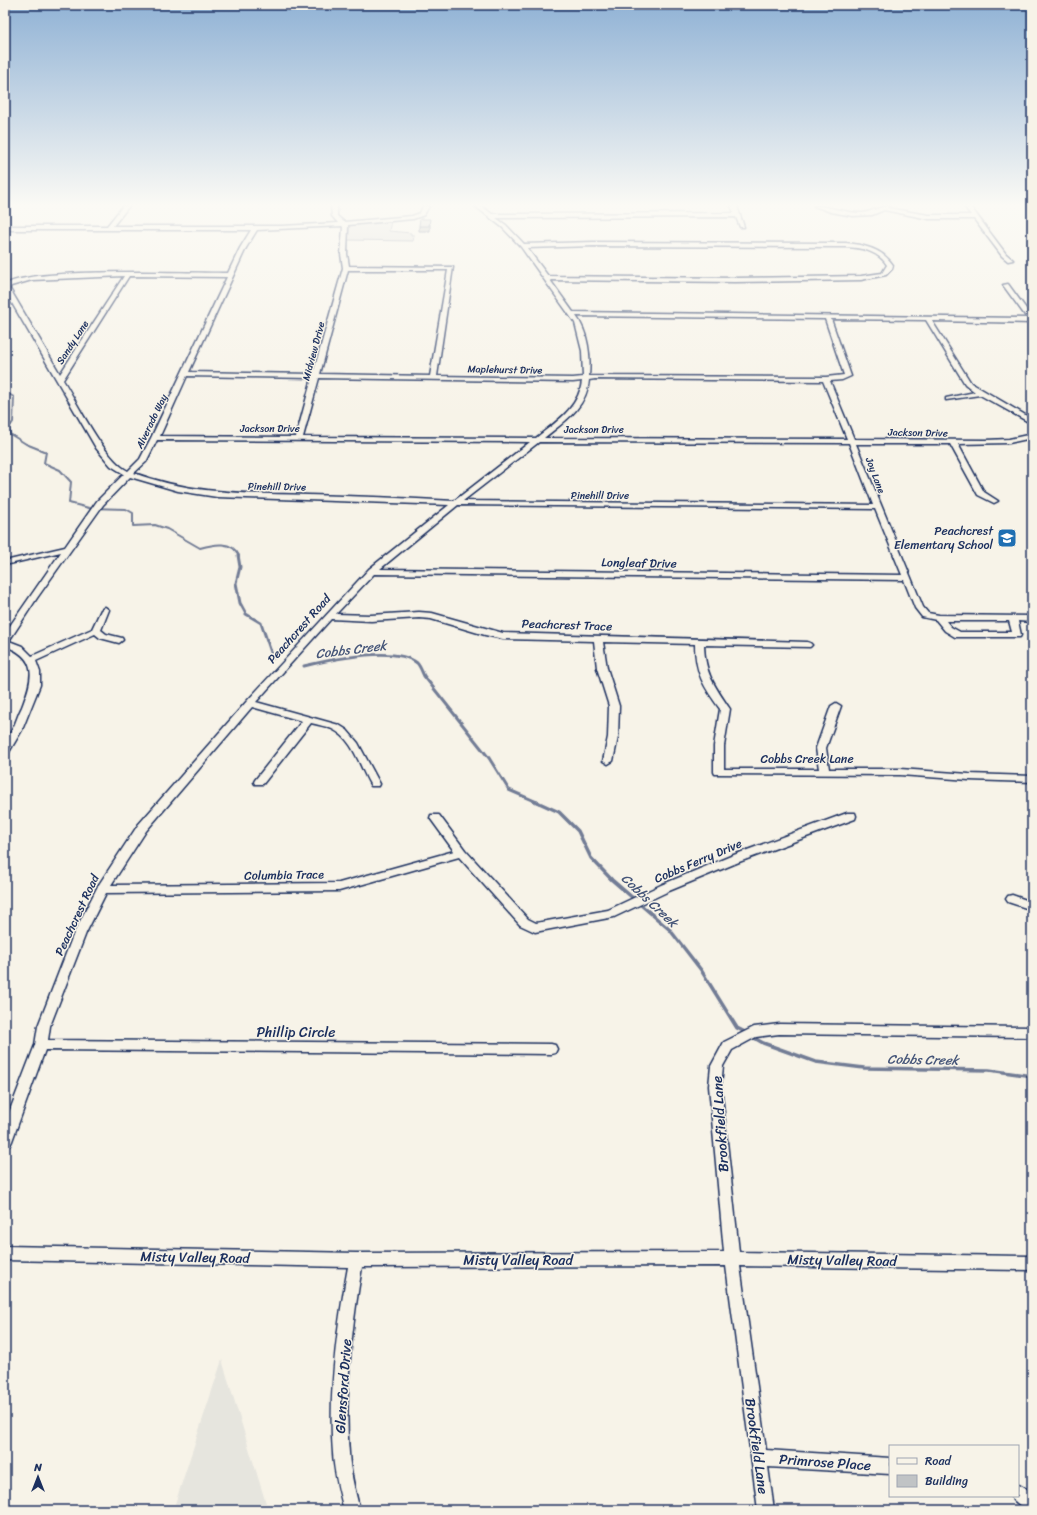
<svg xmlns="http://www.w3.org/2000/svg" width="1037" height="1515" font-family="Sriracha,sans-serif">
<rect width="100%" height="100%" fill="#f7f3e8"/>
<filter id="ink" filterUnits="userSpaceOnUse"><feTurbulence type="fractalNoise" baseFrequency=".025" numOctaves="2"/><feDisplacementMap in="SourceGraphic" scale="8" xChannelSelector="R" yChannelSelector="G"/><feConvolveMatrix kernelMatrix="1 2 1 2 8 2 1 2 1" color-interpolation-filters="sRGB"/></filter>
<g filter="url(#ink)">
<path fill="#e6e5de" d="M222 1360 268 1510H173Z"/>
<path fill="#d7d6d4" stroke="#798299" d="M391 221 389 231 411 233V235H414L413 241 348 240 350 225Z"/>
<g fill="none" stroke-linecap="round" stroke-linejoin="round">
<path stroke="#727c95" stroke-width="2" d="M5 392 14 397 13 422 9 428 10 434 26 444 46 452 44 463 60 470 71 482 69 503 89 508 126 509 133 513V526L155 525 167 529 200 548C214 544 232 540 239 556"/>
<g stroke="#727c95" stroke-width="3">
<path d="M238 555 240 567 236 583 240 603 246 614 261 623 273 658"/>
<path d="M304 666C329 660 395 645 417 663 420 666 422 672 424 676L489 758 509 790 539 803"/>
</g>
<g stroke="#727c95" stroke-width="3.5">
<path d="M537 802 559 812 578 831 591 858 612 880 670 930 701 970 737 1028 747 1033"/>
<path d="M751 1036 763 1043 816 1062 864 1068 989 1070 1032 1076"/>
</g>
<g stroke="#1b2f5e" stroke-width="3">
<g id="minor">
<path d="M123 206H129L113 226H281L338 223 332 216 331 206H337V216L344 222 412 216 420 213 423 206H429L424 215 413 219 348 225 347 254 349 266 453 267 437 376 573 378 583 377 582 351 575 323 521 247 502 227 475 206H481L492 214 734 213 731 206H737L744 227H740L736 217 496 218 506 225 524 244 593 242 846 243C865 245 882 249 893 265L892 269 886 275 861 280 735 282 550 280 573 312 1027 318 1003 285 1008 284 1032 317V323L932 321 971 383 1032 419V424L980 395 946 400V398L975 392 965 384 926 320 831 319 851 376 842 380 830 381 854 439 986 440 1009 439 1032 434V438L1009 443 958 444 984 492 998 501 994 503 978 495 950 444H856L923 607 928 613 939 615 1032 616V622L1018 621 1021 635 1020 637H955L945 631 936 620 922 617 915 608 904 580 374 574 336 614 371 615 419 612 432 613 503 633 807 642 810 643 812 645 810 647 704 645C705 674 714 685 730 709L724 746V769H819L816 748 831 706 836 703 841 706 826 748 829 769H900L969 774 1032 776V782L969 780 900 775 715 774 714 772V746L720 709C704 687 695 673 695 644L603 642 607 668 619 706 618 737 613 761 608 764 603 761 608 737 609 706 597 668 594 641 503 639 485 635 431 619 419 618 371 621 331 619 256 702 339 725 347 730 358 743 380 784 379 786H371C360 768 354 739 332 729 326 726 318 725 311 723L263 784H255L254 782 255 780 302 721 252 707 146 831 111 885 339 883 454 851 430 818 431 815H439L465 850 528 919 536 923 608 910 661 885 731 856 847 813H855L856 816 855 819 739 862 669 891 614 917 535 932 520 925 459 857 339 891 106 893 86 933 50 1026 48 1040 551 1044 555 1045 557 1049 555 1053 551 1054 45 1050 12 1141 10 1145 5 1147V1123L35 1045 38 1026 74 933 98 886 138 825 247 701 369 569 449 505 217 497 178 491 130 477 103 505 37 598 9 641 22 646 32 656 92 629 101 610 105 607 109 610 101 630 106 634 122 638 123 640 119 643 100 638 95 634 36 661 40 672V685L22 730 9 752 5 753C5 749 4 744 6 741 7 737 10 734 12 730 16 723 18 714 22 707 33 679 39 658 5 646V633L61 552 5 565V561L65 547 97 501 124 474 111 466 96 448 5 291V285C26 267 192 273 228 273L240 248 251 230H5V226H107ZM342 226 343 227 341 254 343 268 313 374 189 372 246 248 257 230ZM593 246 846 247C862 248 878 251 887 265L882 273 861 276 735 278 548 276 527 248ZM348 270H448L430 376 320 374ZM124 276 60 374 10 289 11 286 32 280ZM129 276 227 277 151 438 140 459 128 471C104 459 78 404 63 380ZM576 316 825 319 844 375 826 377 589 376C591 356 588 332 576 316ZM187 376 312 378 296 437 160 436ZM319 378 573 382 582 381C579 408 556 422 536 438L303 437ZM595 379 823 381 847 439 544 438C564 422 587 407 589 380ZM157 440 530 442 454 501C405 498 357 496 308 495 246 493 194 495 134 473L146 462ZM539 442 849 443 873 505 463 501ZM458 505 875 509 902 575 380 569ZM946 621H1009L1012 632H960L951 627Z"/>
<path d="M814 206C830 206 845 213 862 213 872 212 880 206 890 206L887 208 929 215H971L964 206H970L1006 254 1013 260 1008 261 1002 256 974 219H929L884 210 872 215 853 216 831 212Z"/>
<path d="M1012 895 1032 902V910L1008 902 1006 899 1008 896Z"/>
<path d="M779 1024 1032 1027V1037L779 1034 756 1037 732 1050 723 1066 721 1086 739 1252 1032 1256V1270L740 1266 766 1450 890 1458V1474L768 1467 774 1510H758L726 1266 362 1267C352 1325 344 1394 349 1453 350 1472 355 1491 360 1510H344C339 1491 334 1472 333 1453 328 1393 337 1326 348 1267L5 1260V1246L356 1253 724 1252 709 1086 711 1066 724 1042 754 1027Z"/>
<path d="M1018 1485 1032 1493V1510C1025 1510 1014 1502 1011 1496H1018Z"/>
</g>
</g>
<use href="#minor" fill="#f7f3e8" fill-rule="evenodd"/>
</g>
<path fill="#a5a8a9" stroke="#1b2f5e" d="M430 224V231H419V226Z"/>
<path fill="#c0c3c5" stroke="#1b2f5e" d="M420 219H430L429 226H419Z"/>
</g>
<linearGradient id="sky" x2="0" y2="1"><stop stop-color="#90b2d5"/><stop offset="0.49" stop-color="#fbfaf5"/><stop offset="1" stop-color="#fbfaf5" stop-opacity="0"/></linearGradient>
<rect width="1037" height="418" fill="url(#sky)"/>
<defs>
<g id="school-square" transform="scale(1)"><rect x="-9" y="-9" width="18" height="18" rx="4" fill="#1f6fb2" stroke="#f7f3e8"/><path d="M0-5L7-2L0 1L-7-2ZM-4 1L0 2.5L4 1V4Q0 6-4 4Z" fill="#fff"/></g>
</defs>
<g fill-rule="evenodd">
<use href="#school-square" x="1007" y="538"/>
</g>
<g text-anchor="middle" stroke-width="3" stroke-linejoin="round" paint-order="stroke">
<g font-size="10" fill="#1b2f5e" stroke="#f7f3e8">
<text transform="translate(72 342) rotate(-57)" y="4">Sandy Lane</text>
<text transform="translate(313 351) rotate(-75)" y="4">Midview Drive</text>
<text transform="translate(505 369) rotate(1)" y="4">Maplehurst Drive</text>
<text transform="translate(151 421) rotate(-64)" y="4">Alverado Way</text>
<text x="270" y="432">Jackson Drive</text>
<text x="594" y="433">Jackson Drive</text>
<text transform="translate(918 432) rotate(1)" y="4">Jackson Drive</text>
<text transform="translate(876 475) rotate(69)" y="4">Joy Lane</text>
<text transform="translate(277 486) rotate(1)" y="4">Pinehill Drive</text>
<text x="600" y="499">Pinehill Drive</text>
</g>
<g font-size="12" fill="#1b2f5e" stroke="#f7f3e8" text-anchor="end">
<text x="993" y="535">Peachcrest<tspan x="993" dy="14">Elementary School</tspan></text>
</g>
<g font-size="12" fill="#1b2f5e" stroke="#f7f3e8">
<text transform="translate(639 563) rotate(1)" y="4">Longleaf Drive</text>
<text transform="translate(567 625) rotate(2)" y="4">Peachcrest Trace</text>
<text transform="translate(299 629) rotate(-48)" y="4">Peachcrest Road</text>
<text x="807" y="763">Cobbs Creek Lane</text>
<text transform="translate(698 861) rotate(-23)" y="4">Cobbs Ferry Drive</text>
<text transform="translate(284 875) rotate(-1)" y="4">Columbia Trace</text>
<text transform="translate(77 915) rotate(-65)" y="4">Peachcrest Road</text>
</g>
<g font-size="13" font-style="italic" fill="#465679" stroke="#f7f3e8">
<text transform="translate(351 649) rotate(-7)" y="5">Cobbs Creek</text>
<text transform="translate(650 900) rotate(43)" y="5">Cobbs Creek</text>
<text transform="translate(923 1059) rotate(1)" y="5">Cobbs Creek</text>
</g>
<g font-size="14" fill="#1b2f5e" stroke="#f7f3e8">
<text x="296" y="1037">Phillip Circle</text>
<text transform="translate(720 1124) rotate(-94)" y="5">Brookfield Lane</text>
<text transform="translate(195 1257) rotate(1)" y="5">Misty Valley Road</text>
<text x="518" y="1265">Misty Valley Road</text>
<text transform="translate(842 1260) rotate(1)" y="5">Misty Valley Road</text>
<text transform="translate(343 1386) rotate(-86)" y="5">Glensford Drive</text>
<text transform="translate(757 1446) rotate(82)" y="5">Brookfield Lane</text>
<text transform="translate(825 1462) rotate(4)" y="5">Primrose Place</text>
</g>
</g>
<rect width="1037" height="1515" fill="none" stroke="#f7f3e8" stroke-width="20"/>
<rect x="10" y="10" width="1017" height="1495" fill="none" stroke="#1b2f5e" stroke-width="1.5" filter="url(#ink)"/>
<rect x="889" y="1445" width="130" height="52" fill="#f7f3e8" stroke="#9fa5b1"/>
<rect x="897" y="1458" width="20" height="6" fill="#f7f3e8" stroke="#9fa5b1"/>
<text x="925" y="1465" font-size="12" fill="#1b2f5e">Road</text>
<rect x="897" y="1475" width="20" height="12" fill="#c0c3c5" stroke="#9fa5b1"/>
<text x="925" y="1485" font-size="12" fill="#1b2f5e">Building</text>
<g transform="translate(38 1477)" stroke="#f7f3e8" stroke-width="3" paint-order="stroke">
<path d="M0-3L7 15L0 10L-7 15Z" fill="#1b2f5e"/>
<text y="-6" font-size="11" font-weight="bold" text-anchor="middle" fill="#1b2f5e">N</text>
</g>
</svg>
